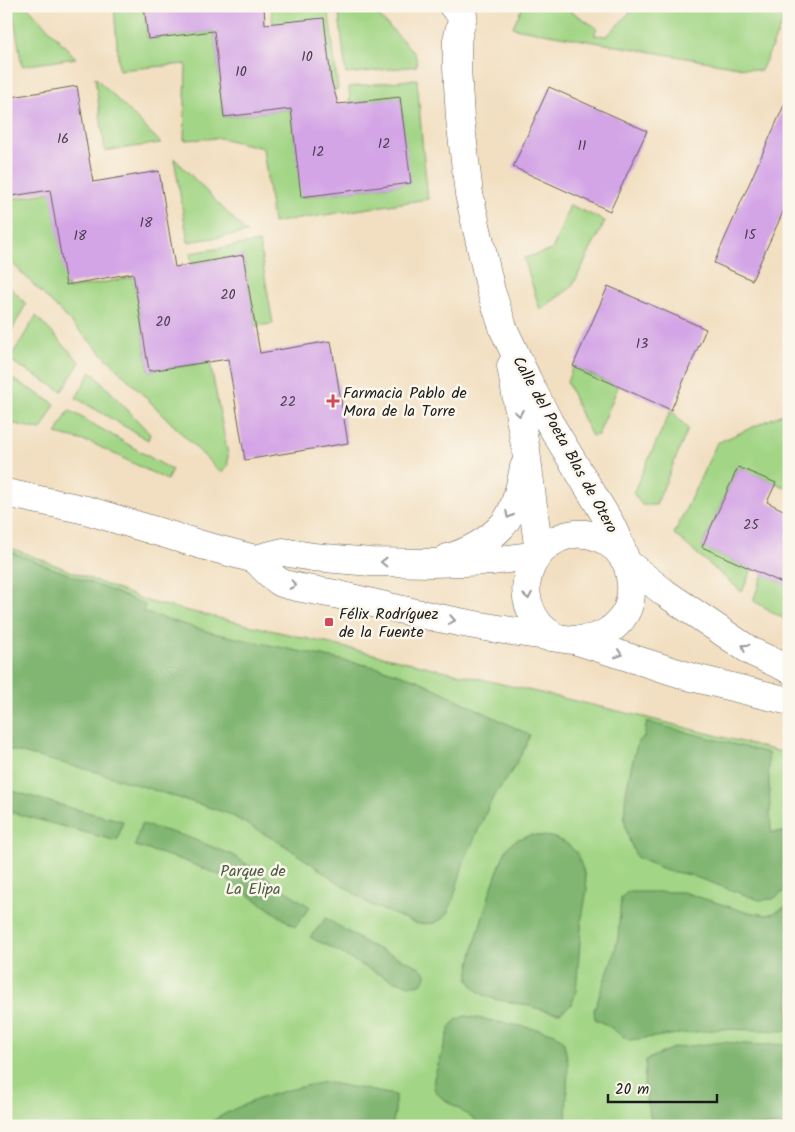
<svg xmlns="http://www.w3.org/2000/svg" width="795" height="1132" font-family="Kalam,sans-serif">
<rect width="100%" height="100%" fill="#fbf7ec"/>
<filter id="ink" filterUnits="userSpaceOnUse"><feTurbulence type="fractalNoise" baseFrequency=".02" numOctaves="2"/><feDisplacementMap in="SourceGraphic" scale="10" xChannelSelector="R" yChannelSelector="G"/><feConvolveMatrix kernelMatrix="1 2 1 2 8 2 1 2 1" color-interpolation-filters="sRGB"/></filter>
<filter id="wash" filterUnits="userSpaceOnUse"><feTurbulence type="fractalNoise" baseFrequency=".0096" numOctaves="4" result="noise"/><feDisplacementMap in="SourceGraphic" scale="20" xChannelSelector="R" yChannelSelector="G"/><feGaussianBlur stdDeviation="1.12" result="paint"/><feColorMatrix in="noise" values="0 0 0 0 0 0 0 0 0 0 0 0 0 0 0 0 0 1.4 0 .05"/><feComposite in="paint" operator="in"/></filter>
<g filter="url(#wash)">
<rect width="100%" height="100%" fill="#f2dfc1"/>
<g fill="#a2d585" stroke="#5f7850">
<path d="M12 6H27L76 58 22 66Z"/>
<path d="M114 6H144L148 39 214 31 224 117 291 109 302 197 410 183 400 97 350 103 349 87 417 79 422 141 428 199 273 223 263 148 220 138 184 140 186 64 119 70Z"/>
<path d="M287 6H328L338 89 332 90 273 24 271 8Z"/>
<path d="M338 6H369L412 50 416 57 417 66 346 74Z"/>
<path d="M523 6H563L597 28 594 35 607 36 636 6H789V8L761 71 514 28 513 26Z"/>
<path d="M95 77 161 143 105 151Z"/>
<path d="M174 158 247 233 188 242Z"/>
<path d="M51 192 68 289 134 277 149 371 210 362 228 455V465L223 472 219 471 6 257V200Z"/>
<path d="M570 205 605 221 572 287 540 310 524 258 552 250Z"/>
<path d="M259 242 273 324 255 326 243 255 192 264 190 253Z"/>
<path d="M6 283 26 304 6 341Z"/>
<path d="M36 316 80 362 62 391 9 360Z"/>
<path d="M573 366 618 387 598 435 592 436 584 421 567 382Z"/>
<path d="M91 371 150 434 148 440 76 398Z"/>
<path d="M6 375 55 404 41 430 6 422Z"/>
<path d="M69 410 172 470 167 480 92 443 56 434Z"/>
<path d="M671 410 688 429 656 505H642L633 493Z"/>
<path d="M789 411V489L738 467 702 547 752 569 742 592 674 534 717 443Z"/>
<path d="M6 546 150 602 648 718 789 754V1126H6Z"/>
<path d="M763 574 789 586V622L754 601V598Z"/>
</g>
<g fill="#81b672" stroke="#4e6947">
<path d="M6 550 145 604 143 612 213 633 384 669 420 681 530 735 525 748 510 774 493 797 464 862 452 903 446 916 435 923 418 924 371 905 284 845 227 813 93 771 6 749Z"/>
<path d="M647 722 768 753 771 832H789V888L773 899 759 900 690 875 669 871 637 858C633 849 628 839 626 829 621 800 631 768 638 741L644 737Z"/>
<path d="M6 789 71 808 123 821 117 841 6 811Z"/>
<path d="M141 824 185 836 233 855 310 907 295 927 222 876 182 860 135 846Z"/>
<path d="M531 835 552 837 566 843 577 853 585 875 587 889 582 918 576 991 572 1004 560 1013C548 1013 538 1008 526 1005 508 1001 477 1001 469 979 465 968 499 859 508 847 513 840 523 837 531 835Z"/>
<path d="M627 892H683L743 911 766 915 774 913 789 905V1031L721 1029 629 1040C617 1033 608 1024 595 1019L594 1010 614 954 618 938 621 898Z"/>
<path d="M326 918 369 945 418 966 426 973C426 1008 347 956 334 949 326 944 317 942 310 937Z"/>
<path d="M466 1016 541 1030 555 1034 561 1038 564 1043 568 1063 566 1126H484L441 1097C434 1091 433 1087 434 1078L450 1028C454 1020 458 1018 466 1016Z"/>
<path d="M723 1042 758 1045 789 1044V1126H652L644 1083 646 1060 673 1048Z"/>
<path d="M325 1082 395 1095V1112L392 1126H205C241 1101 283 1090 325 1082Z"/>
</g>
<g id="blocks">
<g fill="#d3a4e6">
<path d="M144 6H264L265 24 324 18 331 80 338 104 400 97 411 183 301 197 291 109 224 117 214 31 148 39Z"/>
<path d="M77 86 93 182 159 171 175 267 243 255 260 353 331 341 348 443 245 460 228 359 149 371 133 273 66 285 50 190 6 197V98Z"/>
<path d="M549 87 647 131 610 211 513 167Z"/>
<path d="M789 94V199L752 280 714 263Z"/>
<path d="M608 286 706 329 671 410 573 366Z"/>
<path d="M738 467 776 483 767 502 789 513V586L702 547Z"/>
</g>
</g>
</g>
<g filter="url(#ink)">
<use href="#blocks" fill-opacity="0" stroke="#676056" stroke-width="1"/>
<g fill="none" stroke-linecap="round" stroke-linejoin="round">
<g stroke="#676056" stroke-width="29">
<g id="minor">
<path d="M511 366 526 451 539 553"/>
<path d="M6 493 86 510 202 545 255 559 283 552 313 557 371 562 433 563 493 561 537 555"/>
<path d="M448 558C468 552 488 541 502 526 514 514 521 483 524 467"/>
<path d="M255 559C262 566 270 576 280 582 288 587 327 592 339 595 403 610 467 626 533 634 546 636 561 639 574 640 585 640 598 638 607 632 649 604 627 559 610 523L549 422 528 381 504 330 491 291 469 194 460 118 457 67V40L463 16 453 6"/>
<path d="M626 562 665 593 752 652 789 669"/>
<path d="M554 637C549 633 543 629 539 624 498 571 565 505 614 547 618 550 621 555 624 559"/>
<path d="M577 641 691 677 789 701"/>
</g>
</g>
<use href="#minor" stroke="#fff" stroke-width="28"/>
</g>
<defs><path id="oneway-chevron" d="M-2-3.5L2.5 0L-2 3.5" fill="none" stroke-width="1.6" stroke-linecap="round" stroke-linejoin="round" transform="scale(1.25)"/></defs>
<g stroke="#999">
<use href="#oneway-chevron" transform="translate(519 413) rotate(80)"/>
<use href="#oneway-chevron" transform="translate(509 515) rotate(117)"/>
<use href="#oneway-chevron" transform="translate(384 562) rotate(-179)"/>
<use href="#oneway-chevron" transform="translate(293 585) rotate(12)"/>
<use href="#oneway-chevron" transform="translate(528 596) rotate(80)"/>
<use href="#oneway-chevron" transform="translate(452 620) rotate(10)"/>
<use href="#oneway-chevron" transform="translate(745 647) rotate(-145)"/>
<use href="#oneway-chevron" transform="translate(619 654) rotate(18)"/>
</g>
</g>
<g fill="#d1495b" stroke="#fbf7ec" stroke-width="2">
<path d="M330.5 393.5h5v5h5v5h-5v5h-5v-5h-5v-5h5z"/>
<rect x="324" y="617" width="10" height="10" rx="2.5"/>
</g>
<g text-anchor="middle" stroke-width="5" stroke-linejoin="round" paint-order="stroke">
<g font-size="14" fill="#4a3e4e">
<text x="307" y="61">10</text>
<text x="241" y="76">10</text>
<text x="63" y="143">16</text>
<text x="384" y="148">12</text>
<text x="582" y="150">11</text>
<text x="318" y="156">12</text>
<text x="146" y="227">18</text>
<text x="750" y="239">15</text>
<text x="80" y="240">18</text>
<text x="228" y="299">20</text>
<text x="163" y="326">20</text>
<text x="642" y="348">13</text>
<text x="288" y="406">22</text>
<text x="751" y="529">25</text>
</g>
<g font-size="16" fill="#1c1c1c" stroke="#fbf7ec" text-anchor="start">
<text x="343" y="398">Farmacia Pablo de<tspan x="343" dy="18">Mora de la Torre</tspan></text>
<text x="339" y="619">Félix Rodríguez<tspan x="339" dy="18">de la Fuente</tspan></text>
</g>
<g font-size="16" fill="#1c1c1c" stroke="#fbf7ec">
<text transform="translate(566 444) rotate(61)" y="6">Calle del Poeta Blas de Otero</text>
</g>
<g font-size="16" fill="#4b5d41" stroke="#fbf7ec">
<text x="253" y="876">Parque de<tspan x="253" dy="18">La Elipa</tspan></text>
</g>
</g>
<rect width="795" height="1132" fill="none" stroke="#fbf7ec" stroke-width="25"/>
<path d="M608 1094v8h109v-8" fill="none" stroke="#1c1c1c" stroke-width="2.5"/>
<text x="615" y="1094" font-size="15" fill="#1c1c1c" stroke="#fbf7ec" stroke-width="4" paint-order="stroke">20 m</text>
</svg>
